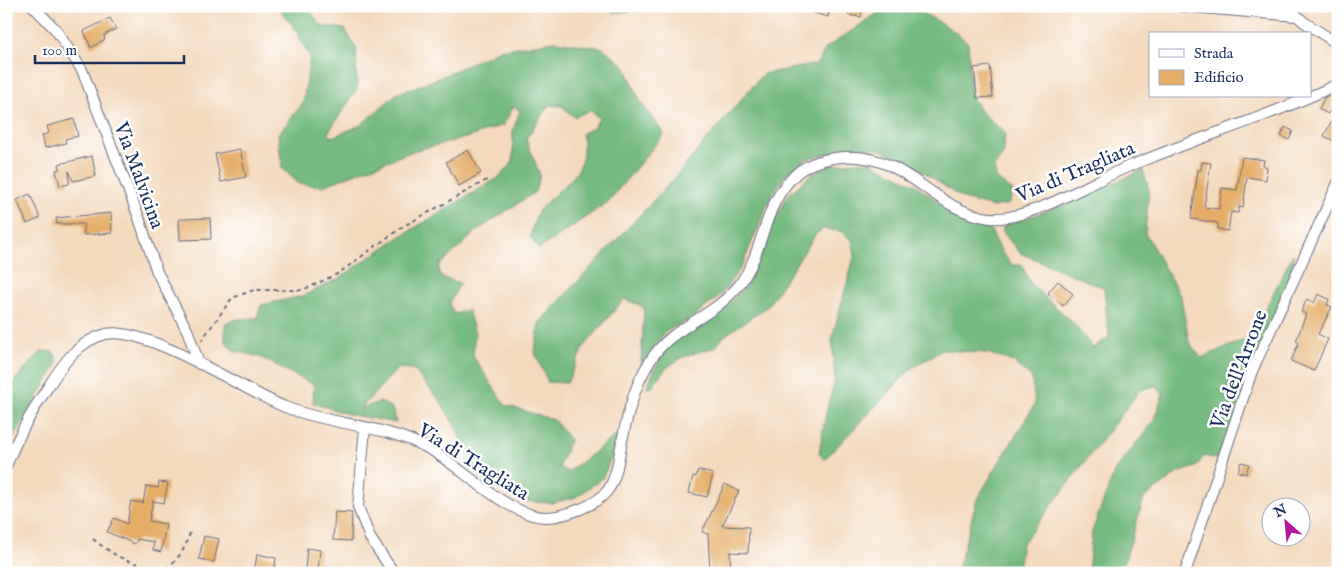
<svg xmlns="http://www.w3.org/2000/svg" width="1344" height="579" font-family="'IM FELL English',serif">
<rect width="100%" height="100%" fill="#fff"/>
<filter id="ink" filterUnits="userSpaceOnUse"><feTurbulence type="fractalNoise" baseFrequency=".02" numOctaves="2"/><feDisplacementMap in="SourceGraphic" scale="10" xChannelSelector="R" yChannelSelector="G"/><feConvolveMatrix kernelMatrix="1 2 1 2 8 2 1 2 1" color-interpolation-filters="sRGB"/></filter>
<filter id="wash" filterUnits="userSpaceOnUse"><feTurbulence type="fractalNoise" baseFrequency=".0096" numOctaves="4" result="noise"/><feDisplacementMap in="SourceGraphic" scale="20" xChannelSelector="R" yChannelSelector="G"/><feGaussianBlur stdDeviation="1.12" result="paint"/><feColorMatrix in="noise" values="0 0 0 0 0 0 0 0 0 0 0 0 0 0 0 0 0 1.4 0 .05"/><feComposite in="paint" operator="in"/></filter>
<g filter="url(#wash)">
<rect width="100%" height="100%" fill="#f4d9bb"/>
<g fill="#74ba7e" stroke="#48746e">
<path d="M277 6H307L321 26 345 29 356 48 357 89 328 133 332 137 361 125 396 94 434 80 500 50 555 41 603 48 625 66 641 103 664 134 608 202 539 249 530 237C533 228 535 214 541 208 566 180 589 177 582 133L593 128 599 119 591 110 574 117 562 106 549 105 526 139 540 175 535 192 478 230 439 266 440 277 460 283 449 304 455 314 468 310 475 333 473 356 505 405 554 420 570 440 559 467 568 472 615 436 617 444 602 479 576 497 552 503 523 501 473 467 456 428 441 402 413 369 398 368 360 409 380 402 392 408 396 423 348 414 313 403 314 385 260 357 234 351 225 341V324L237 319 257 318 261 305 303 296 340 278 393 241 498 178 513 162V130L520 111 514 106 503 125 469 137 413 151 323 186 299 184 282 168 278 134 303 103 310 57 293 26Z"/>
<path d="M609 6H683L614 13Z"/>
<path d="M893 6C916 6 952 27 968 43L971 95 980 111 1005 133 1004 152 994 168 997 179 1013 191 1009 204 993 207 963 199 905 159 875 148H850L806 159 784 177 770 198 742 266 721 295 693 317 665 332 641 365 644 307 624 299 583 348 567 383 548 382 535 353 539 323 671 182 763 74 817 64 826 48 884 9Z"/>
<path d="M868 161 916 185 961 219 989 227 1002 253 1012 265H1022L1031 284 1073 323 1093 348 1109 337 1104 288 1020 253 1002 231 1004 226 1063 205 1143 170 1149 190 1145 233 1181 297 1189 342 1201 358 1251 337 1293 254V273L1217 459 1204 456 1196 467 1178 473 1144 498 1121 573H1088L1092 532 1115 470 1153 422 1163 394 1156 386 1140 390 1022 544 1018 567 1020 573H957L977 499 1035 404 1032 378 1013 362 987 353 942 350 912 368 824 460 819 453 827 408 835 381 832 338 855 254 852 240 841 231 823 229 816 234 767 307 724 336 716 347C687 355 668 359 652 387L646 388 664 350 681 336 719 315 747 284 770 230 787 196 811 174 832 164Z"/>
<path d="M42 351 53 352 57 358V365L6 450V390Z"/>
</g>
<g id="blocks">
<g fill="#e4ad68">
<path d="M816 6H830L828 17 814 13Z"/>
<path d="M850 6H864L861 17 848 15Z"/>
<path d="M110 18 116 29 104 35 105 39 91 48 84 31Z"/>
<path d="M990 66 993 97 977 98 974 68Z"/>
<path d="M1328 96 1335 100 1328 114 1319 109 1324 98Z"/>
<path d="M1338 108V143L1324 136Z"/>
<path d="M74 119 78 136 65 139 66 143 45 148 42 135 49 133 47 126Z"/>
<path d="M1285 127 1293 131 1289 140 1281 136Z"/>
<path d="M240 149 246 177 221 182 215 154Z"/>
<path d="M468 150 481 173 459 186 446 162Z"/>
<path d="M92 156 96 176 73 181 69 171V184L60 186 56 170 60 169 59 164Z"/>
<path d="M1242 157 1264 160 1263 166 1267 167 1266 180 1247 177 1243 208 1239 207 1238 213 1231 212 1228 231 1218 229V223L1191 219 1198 170H1201L1202 162 1211 163 1204 207 1219 209 1222 188 1237 190Z"/>
<path d="M30 194 40 218 27 224 17 200Z"/>
<path d="M111 213 112 233 84 235 83 224H57L56 218Z"/>
<path d="M210 218 211 239 180 240 179 219Z"/>
<path d="M1058 281 1073 294 1063 306 1048 293Z"/>
<path d="M1318 294 1329 299 1327 305 1332 307 1318 334 1328 339 1314 371 1291 361 1299 342 1296 341 1306 314 1301 312 1307 299 1314 303Z"/>
<path d="M1241 462 1249 464 1246 474 1238 472Z"/>
<path d="M698 470 713 474 707 497 689 493 693 476 696 477Z"/>
<path d="M159 482 168 483 164 503 153 501 149 521 166 524 161 552 153 550 154 542 137 539 135 544 107 532 114 518 127 524 131 501 143 503 146 486 158 488Z"/>
<path d="M725 484 739 491 722 526 749 527 748 553 730 552 731 572 710 573 708 534 702 532Z"/>
<path d="M335 512 352 513 351 541 333 540Z"/>
<path d="M204 536 219 539 214 562 199 559Z"/>
<path d="M307 548 320 550 318 571 305 570Z"/>
<path d="M257 554 276 558 274 573H254Z"/>
</g>
</g>
</g>
<g filter="url(#ink)">
<use href="#blocks" fill-opacity="0" stroke="#676a7f" stroke-width="1"/>
<g fill="none" stroke-linecap="round" stroke-linejoin="round">
<g stroke="#676a7f" stroke-width="12">
<g id="minor">
<path d="M33 6 56 30 82 70 138 215 157 272 188 332 199 364"/>
<path d="M1179 6 1296 16"/>
<path d="M1286 6 1304 22 1338 44"/>
<path d="M365 428 358 507 370 538 394 573"/>
<path d="M6 466C18 436 32 410 50 384 63 363 80 340 106 334 147 326 243 390 285 407 332 426 386 424 431 450 463 468 510 518 547 517 566 516 596 506 608 490 617 477 619 456 622 441 628 413 634 386 650 361 672 325 712 319 739 285 766 250 761 205 797 173 810 162 827 158 844 157 909 153 931 211 990 218 1029 222 1094 180 1132 165 1200 137 1271 116 1338 84"/>
<path d="M1185 573 1252 371 1338 183"/>
</g>
</g>
<g stroke="#676a7f" stroke-width="2" stroke-dasharray="4 4" stroke-linecap="butt">
<path d="M201 341 232 298 254 290H302L312 286 339 273 402 227 487 180"/>
<path d="M93 539C118 559 135 567 167 568 180 557 185 549 190 533"/>
</g>
<use href="#minor" stroke="#fff" stroke-width="10"/>
</g>
</g>
<g text-anchor="middle" stroke-width="5" stroke-linejoin="round" paint-order="stroke">
<g font-size="20" fill="#1b2f5e" stroke="#fff">
<text transform="translate(1075 171) rotate(-23)" y="7">Via di Tragliata</text>
<text transform="translate(140 175) rotate(70)" y="7">Via Malvicina</text>
<text transform="translate(1238 369) rotate(-69)" y="7">Via dell'Arrone</text>
<text transform="translate(474 461) rotate(32)" y="7">Via di Tragliata</text>
</g>
</g>
<rect width="1344" height="579" fill="none" stroke="#fff" stroke-width="25"/>
<rect x="1149" y="32" width="162" height="65" fill="#ffffff" stroke="#a4acbf"/>
<rect x="1159" y="49" width="25" height="8" fill="#ffffff" stroke="#a4acbf"/>
<text x="1194" y="58" font-size="15" fill="#1b2f5e">Strada</text>
<rect x="1159" y="70" width="25" height="15" fill="#e4ad68" stroke="#a4acbf"/>
<text x="1194" y="82" font-size="15" fill="#1b2f5e">Edificio</text>
<g transform="translate(1286 522) rotate(333)"><circle r="24" fill="#ffffff" stroke="#a4acbf"/>
<path d="M0-4L9 19L0 12L-9 19Z" fill="#b5179e"/>
<text y="-8" font-size="14" font-weight="bold" text-anchor="middle" fill="#1b2f5e">N</text>
</g>
<path d="M35 55v8h149v-8" fill="none" stroke="#1b2f5e" stroke-width="2.5"/>
<text x="42" y="55" font-size="15" fill="#1b2f5e" stroke="#ffffff" stroke-width="4" paint-order="stroke">100 m</text>
</svg>
